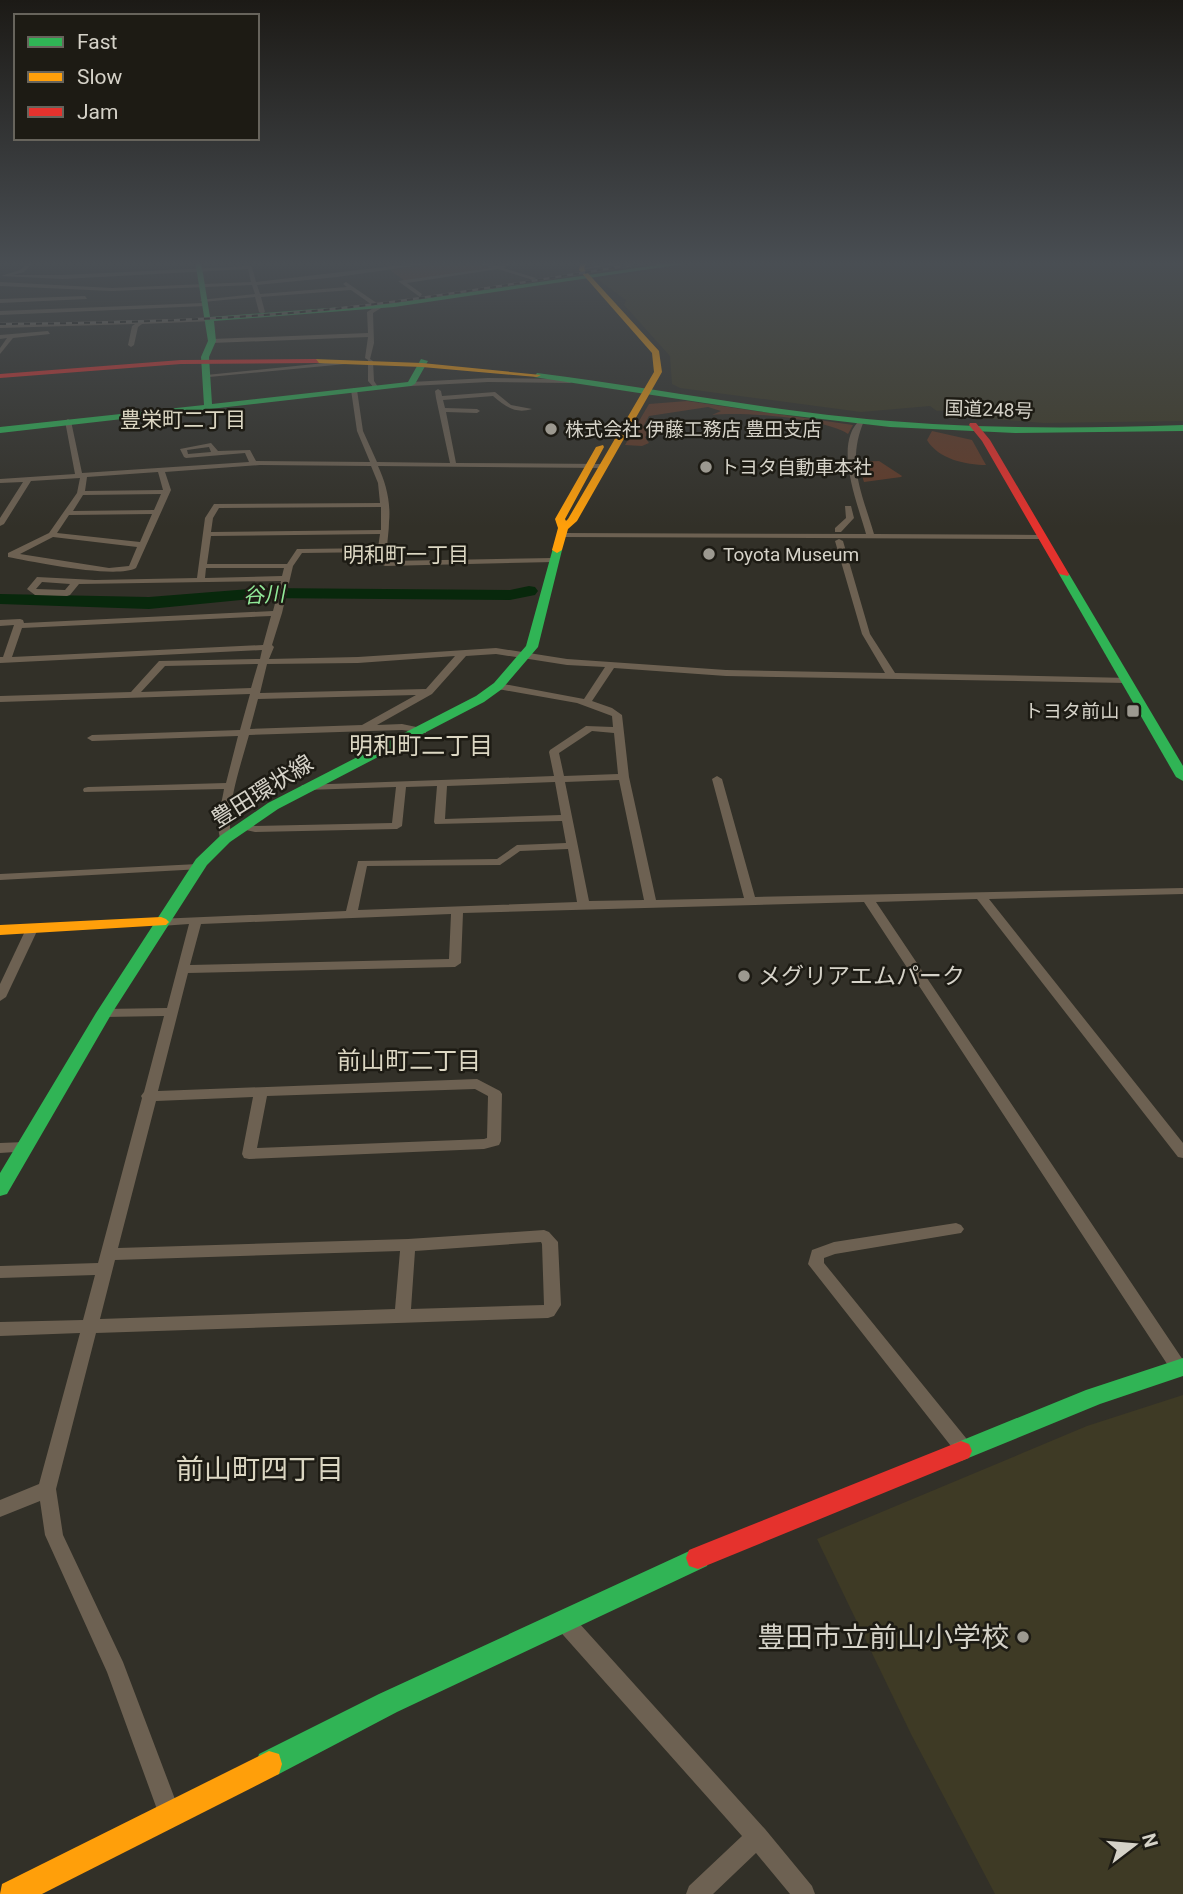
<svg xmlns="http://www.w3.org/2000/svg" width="1183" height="1894" font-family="Roboto,'Noto Sans JP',sans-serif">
<rect width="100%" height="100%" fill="#323028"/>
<g fill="#3e3a25">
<path d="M716 261H1183V421L1044 423 979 418 965 409 937 411 930 406 861 412 680 388 672 384 670 356 624 305 626 300 597 279Z"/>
<path d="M1183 1395V1894H995L911 1734 817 1539 1087 1426Z"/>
</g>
<g fill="#623b28">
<path d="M461 261 489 268 405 281 390 270Z"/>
<path d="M687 401 853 425 848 434C824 418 741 411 712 415L721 411 708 407 649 416 643 427H656L645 437 649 443 642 446 625 445 649 404Z"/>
<path d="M932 431 972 440 986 465C966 465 938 459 927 440Z"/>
<path d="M879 461 902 476 901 477 864 482 858 462Z"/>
</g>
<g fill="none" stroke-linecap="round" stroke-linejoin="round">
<path fill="#08280c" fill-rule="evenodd" d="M529 586 535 587 538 591 535 595 510 600 261 598 149 609 0 604V594L149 597 261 588 510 590Z"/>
<g fill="#6d6152" fill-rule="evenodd">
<path d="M30 261H35L24 272 13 275H63L250 266 252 267 256 282 435 261H450L337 277 257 285 260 294 347 287 343 284 346 282 381 306V308L373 313 374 343 370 359 373 361 374 381 378 387 375 389 368 381V360L365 358 368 337 212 343 209 341 212 339 368 333 367 312 375 307 351 290 261 297 265 312 262 314 259 312 255 297 203 302 200 300 255 294 252 285 112 291 0 286V282L112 288 251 282 248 269 63 279 1 276 20 270Z"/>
<path d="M472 261H481L498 266 508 261H515L503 268 536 278 533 280 498 269 407 283 422 294 420 297 398 281 491 268Z"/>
<path d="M623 261H637L581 270 579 269Z"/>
<path d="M646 261H653L665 267 661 268Z"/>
<path d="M85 296 87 299 0 303V299Z"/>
<path d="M203 303 205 306 0 315V311Z"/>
<path d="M210 318 212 321 142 324 138 327 134 345 131 347 128 345 132 326 135 324 0 328V324Z"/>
<path d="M48 331 50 334 13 338 0 354V348L7 338 0 339V335Z"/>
<path d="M344 361 346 364 209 377 206 375Z"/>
<path d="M488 378 570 379 573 381 570 383 488 382 411 386 408 384 411 382Z"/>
<path d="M354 388 357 390 363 431 377 462 450 463 436 398 435 391 438 389 441 391 442 396 495 392 511 405 532 409C515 414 506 407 493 396L443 400 445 408 477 409 480 411 477 413 446 412 456 463 603 464 607 466 603 468 378 466C386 483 391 503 389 522 389 536 385 547 389 561L554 558 558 560 554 562 385 566 381 564 379 552 302 553 293 566 282 613 272 645 274 647 269 659 358 657 496 648 567 659 726 670 885 673 862 634 835 541 839 539 843 541 870 634 895 673 1130 678V682L1127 683 726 676 614 668 592 701 612 708 622 715 629 777 656 900 744 898 712 779 717 776 722 779 755 897 1183 888V894L989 899 1183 1143V1158L1178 1157 977 899 876 902 1183 1360V1374L1179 1375 1173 1373 864 902 463 913 461 963 455 967 188 973 158 1091 477 1079 500 1091 502 1094 501 1141 499 1145 484 1149 249 1159 244 1158 242 1154 253 1097 156 1101 118 1248 408 1239 544 1230 549 1232 558 1242 561 1305 554 1316 548 1318 96 1333 56 1489 63 1535 123 1662 181 1815 178 1823 170 1826 162 1823 107 1672 45 1535 40 1501 0 1517V1500L39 1484 80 1333 0 1336V1322L83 1320 95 1275 0 1278V1266L98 1263 142 1098 141 1096 144 1092 164 1016 104 1017 98 1013 104 1009 167 1008 189 924 161 926 155 922 157 919 346 911 358 861 497 859 517 845 566 843 562 821 435 824 434 822 437 786 406 787 402 826 397 829 255 832 237 828 236 826 241 823 255 826 392 823 396 787 306 790 302 789 301 787 302 785 554 776 549 752 550 750 586 726 613 727 612 716 577 703 498 689 493 686 498 683 584 699 605 667 567 665 496 654 466 656 432 694 377 725 402 724 426 729V733L402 730 249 735C240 768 226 805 231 839L229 841H221C215 824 221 807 224 789L84 792 83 790 84 788 88 787 226 783 238 736 92 741 87 738 92 735 240 730 250 694 0 702V696L131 692 159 661 260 659 262 650 0 663V657H3L14 625 0 626V620L20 619 23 620 24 623 273 611 281 581 79 584 70 595 67 596 35 595 27 589 37 577 95 580 197 578 205 518 214 504 380 503 378 483 371 466 260 465 165 472 171 490 136 568C116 579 34 562 8 557V553L49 533 77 493 80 478 31 481 4 524 0 526V518L23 482 0 483V479L75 474 65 421 68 419 71 421 82 473 249 462 245 453 186 458 184 457 180 449 211 443 218 451 250 450 256 461 370 462 357 431 351 390ZM209 447 211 452 188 454 187 450ZM158 472 163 490 85 491 87 477ZM161 494 154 510 73 511 83 495ZM381 507V530L211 532 213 518 219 508ZM152 514 140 542 57 533 69 515ZM380 534 378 548 300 549H297L287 564H207L211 536ZM53 537 137 547 129 566 109 568 20 554ZM206 568H284L282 576 205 578ZM42 582 70 584 65 590 36 589ZM271 616 263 645 12 657 22 628ZM455 656 426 689 260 693 267 664 358 663ZM258 664 251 688 141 692 165 666ZM416 695 362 725 250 729 258 699ZM592 731 614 733 618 774 564 776 559 753ZM619 780 644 900 589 901 565 782ZM555 782 561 815 445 819 447 786ZM568 849 577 902 358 910 367 866 500 865 520 851ZM451 914 449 959 190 965 201 924ZM475 1089 488 1096 487 1138 484 1139 257 1148 267 1096ZM541 1242 542 1244 544 1305 411 1309 415 1251ZM400 1251 395 1309 100 1319 115 1260Z"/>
<path d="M861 419 864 421C846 463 862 493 874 534L1042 535 1046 537 1042 539 561 537 557 535 561 533 866 534C858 504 832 443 861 419Z"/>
<path d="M845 506H851L854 518 841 532H835V528L846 518Z"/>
<path d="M198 864 202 865 204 867 202 869 0 880V874Z"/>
<path d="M32 925 38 929 6 997 0 1001V984L26 929Z"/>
<path d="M25 1142 30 1143 32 1147 30 1151 0 1153V1143Z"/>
<path d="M956 1223 961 1225 964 1229 961 1233 835 1254 824 1258V1263L970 1443 973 1449 970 1455 964 1457 958 1455 808 1264 812 1250 834 1242Z"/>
<path d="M563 1610 570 1613 765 1829 812 1886 815 1894H790L756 1853 713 1894H686L689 1886 742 1836 556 1627 553 1620 556 1613Z"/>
</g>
<g fill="#30b455" fill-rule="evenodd">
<path d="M195 261H201L210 317 394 303 685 261H704L394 307 214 321 216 341 209 357 212 404 408 382 421 359 428 361 415 384 411 386 0 433V427L204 405 201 357 208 341Z"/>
<path d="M537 373C641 386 744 406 848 417 959 429 1071 429 1183 425V431L1015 433 890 427 770 413 534 377Z"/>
<path d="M553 548 562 550 538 647 502 689 484 702 278 809 230 842 207 865 112 1013 7 1194 0 1196V1173L96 1013 196 859 220 836 268 803 476 696 494 683 526 646Z"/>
<path d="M1064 571 1069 574 1183 766V781L1176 777 1059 574Z"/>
<path d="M1183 1358V1376L1100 1404 961 1461 953 1458 950 1451 953 1444 1086 1390Z"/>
<path d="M698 1547 707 1550 710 1558 707 1566 397 1712 279 1774 269 1777 259 1774 256 1764 259 1754 379 1694Z"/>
</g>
<g fill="#ff9f0a" fill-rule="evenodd">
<path d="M581 261H587L584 269 659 351 662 372 577 521 568 529 562 550 557 553 552 550 558 528 555 519 596 447 603 445 604 447 565 519 566 521 568 519 654 372 652 353 579 270Z"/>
<path d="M313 359 422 363 541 375 537 377 422 367 316 363Z"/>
<path d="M161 917 166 919 169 922 166 925 0 935V925Z"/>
<path d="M269 1751 279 1754 282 1764 279 1774 42 1894H0L2 1884Z"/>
</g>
<g fill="#e5322d" fill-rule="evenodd">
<path d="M316 359 319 363 181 364 0 378V374L181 360Z"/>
<path d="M970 423H976L990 440 1069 574 1068 576 1059 574 982 441 969 425Z"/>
<path d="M961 1441 969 1444 972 1451 969 1458 698 1569 689 1566 686 1558 689 1550Z"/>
</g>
<g stroke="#736c61" stroke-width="2.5">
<path id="rail" d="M0 324C120 323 240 320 360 306 459 294 559 276 658 261"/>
</g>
<use href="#rail" stroke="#1d1b14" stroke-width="2" stroke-dasharray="6" stroke-linecap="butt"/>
</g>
<linearGradient id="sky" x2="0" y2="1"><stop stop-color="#1c1a16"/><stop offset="0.5" stop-color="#494e53"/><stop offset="1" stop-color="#494e53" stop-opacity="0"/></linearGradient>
<rect width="1183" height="527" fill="url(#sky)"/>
<g fill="#9c9990" stroke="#1d1b14" stroke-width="2.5">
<circle cx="551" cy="429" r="7"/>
<circle cx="706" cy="467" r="7"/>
<circle cx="709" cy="554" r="7"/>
<rect x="1126" y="704" width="14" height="14" rx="3.5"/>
<circle cx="744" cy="976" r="7"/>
<circle cx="1023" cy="1637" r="7"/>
</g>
<g text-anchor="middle" stroke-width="5" stroke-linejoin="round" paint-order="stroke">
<g font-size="19" fill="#d5d2c8" stroke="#1d1b14">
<text transform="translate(989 409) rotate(2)" y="7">国道248号</text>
</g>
<g font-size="19" fill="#d5d2c8" stroke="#1d1b14" text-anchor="start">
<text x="565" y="436">株式会社 伊藤工務店 豊田支店</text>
<text x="720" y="474">トヨタ自動車本社</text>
<text x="723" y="561">Toyota Museum</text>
<text x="1119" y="718" text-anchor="end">トヨタ前山</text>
</g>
<g font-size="21" fill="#dcd7c3" stroke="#1d1b14">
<text x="183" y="427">豊栄町二丁目</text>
<text x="406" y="562">明和町一丁目</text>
</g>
<g font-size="21" font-style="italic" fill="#91e998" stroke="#1d1b14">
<text transform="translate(264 595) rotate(-3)" y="7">谷川</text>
</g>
<g font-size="23" fill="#d5d2c8" stroke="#1d1b14">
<text transform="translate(262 791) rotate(-32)" y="8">豊田環状線</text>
</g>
<g font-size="23" fill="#d5d2c8" stroke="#1d1b14" text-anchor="start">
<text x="758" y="984">メグリアエムパーク</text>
</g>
<g font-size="24" fill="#dcd7c3" stroke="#1d1b14">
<text x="421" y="754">明和町二丁目</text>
<text x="409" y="1069">前山町二丁目</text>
</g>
<g font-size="28" fill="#dcd7c3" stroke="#1d1b14">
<text x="260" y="1479">前山町四丁目</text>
</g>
<g font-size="28" fill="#d5d2c8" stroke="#1d1b14" text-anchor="end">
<text x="1009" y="1647">豊田市立前山小学校</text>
</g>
</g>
<rect x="14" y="14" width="245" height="126" fill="#1d1b14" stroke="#67645c" stroke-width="2"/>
<rect x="28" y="37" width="35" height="10" fill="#30b455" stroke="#67645c" stroke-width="2"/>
<text x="77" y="49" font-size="21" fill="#d5d2c8">Fast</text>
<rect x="28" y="72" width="35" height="10" fill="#ff9f0a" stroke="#67645c" stroke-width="2"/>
<text x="77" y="84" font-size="21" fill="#d5d2c8">Slow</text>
<rect x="28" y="107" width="35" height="10" fill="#e5322d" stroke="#67645c" stroke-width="2"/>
<text x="77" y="119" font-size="21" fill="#d5d2c8">Jam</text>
<g transform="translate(1134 1845) rotate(74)" stroke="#1d1b14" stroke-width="5" paint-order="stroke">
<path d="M0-5L12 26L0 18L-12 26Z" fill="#d5d2c8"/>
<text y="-10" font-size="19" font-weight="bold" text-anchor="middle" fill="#d5d2c8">N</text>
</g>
</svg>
